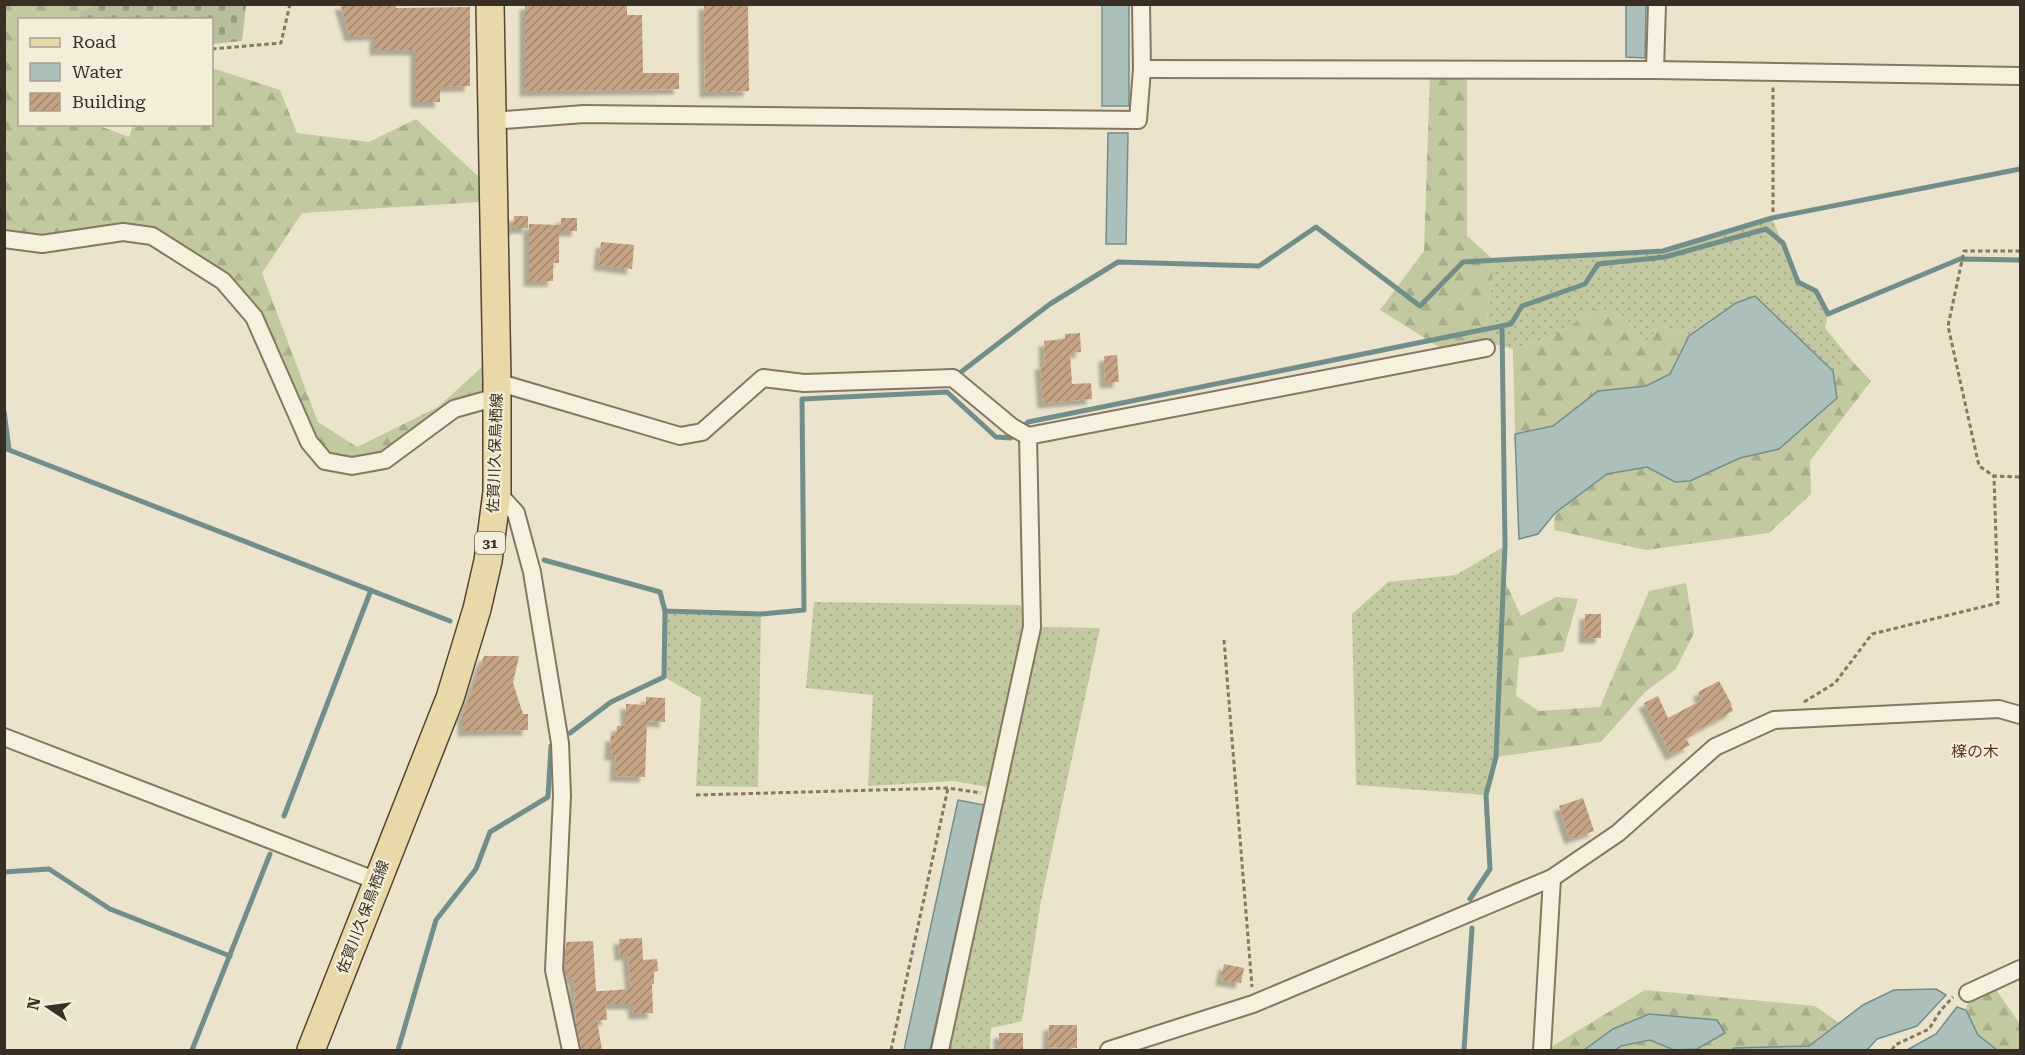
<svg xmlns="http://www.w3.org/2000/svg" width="2025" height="1055" font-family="'Roboto Serif','Noto Sans JP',serif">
<defs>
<pattern id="grass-dots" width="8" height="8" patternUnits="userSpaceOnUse" patternTransform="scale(1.5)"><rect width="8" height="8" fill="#c2c9a0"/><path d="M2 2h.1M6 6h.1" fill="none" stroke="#a7ad8a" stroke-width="1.8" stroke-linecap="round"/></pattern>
<pattern id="forest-firs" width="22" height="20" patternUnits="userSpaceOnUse" patternTransform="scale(1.5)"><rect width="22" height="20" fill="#c2c9a0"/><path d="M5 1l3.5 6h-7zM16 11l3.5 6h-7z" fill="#a7ad8a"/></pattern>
<pattern id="cemetery-stones" width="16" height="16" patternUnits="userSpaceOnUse" patternTransform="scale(1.5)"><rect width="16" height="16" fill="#b9bf9e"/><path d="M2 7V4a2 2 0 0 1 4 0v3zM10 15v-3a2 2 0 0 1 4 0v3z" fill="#979c80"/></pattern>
<pattern id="building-hatch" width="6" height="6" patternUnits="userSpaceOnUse" patternTransform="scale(1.5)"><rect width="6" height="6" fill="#c5a385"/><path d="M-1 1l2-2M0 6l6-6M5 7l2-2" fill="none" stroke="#a1856c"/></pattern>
<filter id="shadow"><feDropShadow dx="-5.5" dy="5.5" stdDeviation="1.5" flood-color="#0004"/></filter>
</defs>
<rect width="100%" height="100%" fill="#ebe3cb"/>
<g fill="url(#grass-dots)">
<path d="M1772 218 1798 282 1816 291 1828 314 1825 328 1852 361 1833 371 1791 331 1736 303 1689 336 1660 325 1644 345 1626 318 1598 307 1553 337 1513 349 1485 341 1494 260 1663 251Z"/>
<path d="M1505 546 1496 757 1486 795 1356 785 1352 614 1388 582 1456 575Z"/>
<path d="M814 602 1020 605 1040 627 1100 628 1041 901 1022 1021 991 1028 990 1050H949L1004 790 954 781 868 786 873 695 806 688Z"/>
<path d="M665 611 761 614 758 787 696 786 701 698 664 677Z"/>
</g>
<g fill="url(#forest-firs)">
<path d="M5 5H98L80 11 78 19 20 20V124L97 125 129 137 133 125 212 124V68L280 90 297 133 369 142 416 119 479 177 480 202 302 213 262 273 318 422 357 447 438 407 482 367V393L382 455 361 460 331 456 311 438 256 312 153 230 44 238 5 232Z"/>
<path d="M1430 75H1467V236L1494 260 1485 341 1439 347 1380 310 1424 251Z"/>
<path d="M1598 307 1626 318 1644 345 1660 325 1689 336 1670 374 1646 386 1598 391 1553 426 1515 434 1513 349 1553 337Z"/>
<path d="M1852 361 1871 381 1810 461 1811 494 1769 533 1646 550 1554 530 1555 513 1607 474 1647 467 1675 482 1690 481 1740 458 1779 449 1837 398 1833 371Z"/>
<path d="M1504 579 1521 616 1556 597 1578 599 1563 652 1519 658 1516 696 1539 711 1600 707 1649 591 1686 583 1694 633 1676 669 1645 692 1601 742 1496 757Z"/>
<path d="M1995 988 2020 1024V1050H1997L1978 1035 1966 1010 1969 998Z"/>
<path d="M1645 990 1815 1006 1839 1023 1809 1046 1734 1048 1731 1050H1615L1621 1046 1650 1040 1674 1050 1710 1040 1725 1033 1717 1020 1697 1019 1613 1029 1584 1050H1551V1047Z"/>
</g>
<path fill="url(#cemetery-stones)" d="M98 5H246L242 41 212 44V20L78 19 80 11Z"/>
<g fill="#abc0bb" stroke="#728e89" stroke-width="1.5">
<rect x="1102" y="5" width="27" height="101"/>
<path d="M1626 5H1646L1645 58 1626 57Z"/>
<path d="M1108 133H1128L1126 244H1106Z"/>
<path d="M1755 296 1833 371 1837 398 1779 449 1740 458 1690 481 1675 482 1647 467 1607 474 1555 513 1538 534 1519 539 1515 434 1553 426 1598 391 1646 386 1670 374 1689 336 1736 303Z"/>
<path d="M958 800 984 805 930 1050H904Z"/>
<path d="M1936 989 1946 995 1917 1026 1877 1039 1867 1050H1731L1734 1048 1809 1046 1863 1005 1894 990Z"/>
<path d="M1957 1007 1966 1010 1978 1035 1997 1050H1907L1936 1034Z"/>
<path d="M1649 1014 1717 1020 1725 1033 1697 1049 1674 1050 1650 1040 1621 1046 1615 1050H1584L1613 1029Z"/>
</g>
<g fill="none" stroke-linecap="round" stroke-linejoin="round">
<g stroke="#728e89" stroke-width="5">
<path d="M961 372 1050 304 1118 262 1259 266 1316 227 1420 306 1463 262 1663 251 1772 218 2020 169"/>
<path d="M4 411 9 449"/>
<path d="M4 448 450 621"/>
<path d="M544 560 660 592 665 611 761 614 804 610 802 399 947 392 996 437 1011 438 1028 422 1511 324 1522 306 1585 284 1598 264 1665 257 1766 229 1783 243 1798 282 1816 291 1828 314 1960 259 2020 260"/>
<path d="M570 733 611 702 664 677 665 611"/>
<path d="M284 816 371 590"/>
<path d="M4 872 49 869 110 909 230 956"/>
<path d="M1470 899 1490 869 1486 795 1496 757 1505 546 1502 326"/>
<path d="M192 1050 270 854"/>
<path d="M398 1050 436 920 476 869 490 832 548 797 551 746"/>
<path d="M1464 1050 1472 928"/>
</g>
</g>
<g fill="url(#building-hatch)" filter="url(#shadow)">
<path d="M340 4H396V8L470 7V86L440 87V102H416V50H375V35L350 36Z"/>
<path d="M525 4H627V15H642L643 73H679V89L525 91Z"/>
<path d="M704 4H748L749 91 705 92Z"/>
<path d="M514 216H528V228H513Z"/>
<rect x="561" y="218" width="16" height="13"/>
<path d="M529 224 559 225V263H553V281H529Z"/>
<path d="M601 242 634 245 632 269 599 265Z"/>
<path d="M1080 333 1081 352 1070 353 1072 384 1091 383 1092 399 1043 403 1040 364H1045L1044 341 1065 339V334Z"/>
<path d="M1117 355 1119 382 1105 383 1104 356Z"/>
<path d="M1585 614H1601V638H1584Z"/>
<path d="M484 656H519L513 683 523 714H528V730L463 731V715Z"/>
<path d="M1719 681 1732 705 1731 706 1733 711 1692 733 1693 735 1686 739 1690 745 1671 755 1644 703 1658 696 1668 718 1702 700 1698 692Z"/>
<path d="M646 697 665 698V722L647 721 645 777 615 776 616 755H610L611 736H616L617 726H626V704L646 705Z"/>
<path d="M1583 798 1594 831 1570 839 1559 806Z"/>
<path d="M642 938 643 960 657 959 658 971 654 972V984H652L653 1013 634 1014 633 1004H606L607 1020H597L602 1050H582L576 1025 574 978 567 979 566 975V942L593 941 596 991H602L631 989 628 955H620L619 939Z"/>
<path d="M1224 964 1244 968 1241 983 1221 980Z"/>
<path d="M1049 1025H1077V1048L1048 1047Z"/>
<rect x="999" y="1033" width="24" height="17"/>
</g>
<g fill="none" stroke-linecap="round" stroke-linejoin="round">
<g stroke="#877761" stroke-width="20">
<g id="minor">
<path d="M1142 69 1655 70 2020 76"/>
<path d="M1655 70 1657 4"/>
<path d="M491 121 584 114 1138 120 1142 69 1141 4"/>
<path d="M4 239 42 244 123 232 152 236 223 281 254 317 309 442 325 461 352 466 385 460 454 409 497 397"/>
<path d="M497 382 680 436 702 432 763 378 804 383 953 378 1012 427 1028 436 1486 348"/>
<path d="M497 492 516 513 532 572 560 743 562 796 554 970 571 1050"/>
<path d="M4 737 377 881"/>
<path d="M1968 993 2020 969"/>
<path d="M940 1050 1032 627 1028 436"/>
<path d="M1109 1050 1253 1004 1552 878 1618 833 1715 747 1774 720 1999 709 2020 715"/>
<path d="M1542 1050 1552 878"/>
</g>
</g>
<g stroke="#554534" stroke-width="30">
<path id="primary" d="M311 1050 450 698 477 609 488 561 497 492V382L490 4"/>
</g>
<g stroke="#877761" stroke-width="3" stroke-dasharray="4.5 3" stroke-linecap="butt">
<path d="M212 49 281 43 290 4"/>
<path d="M1773 212V86"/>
<path d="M2020 251H1964L1948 326 1979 466 1994 476 2020 477"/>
<path d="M1224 640 1252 987"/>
<path d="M1804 702 1835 683 1872 634 1998 603 1994 476"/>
<path d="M696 795 948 788 981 793"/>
<path d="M891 1050 948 788"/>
<path d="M1892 1050 1895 1045 1929 1029 1941 1010 1953 997"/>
</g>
<use href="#minor" stroke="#f6f0de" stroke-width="16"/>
<use href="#primary" stroke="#e9d8a8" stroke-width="27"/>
</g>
<g text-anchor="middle" stroke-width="4.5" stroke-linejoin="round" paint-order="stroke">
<rect fill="#f3edda" stroke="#71675a" stroke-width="1.5" x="475" y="532" width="30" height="22" rx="4.5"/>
<g font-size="14" font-weight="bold" fill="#392e23">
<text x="490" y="548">31</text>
</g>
<g font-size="15" fill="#392e23" stroke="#f3edda">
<text transform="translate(495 453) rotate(-88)" y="5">佐賀川久保鳥栖線</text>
<text transform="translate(363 917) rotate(-69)" y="5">佐賀川久保鳥栖線</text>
</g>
<g font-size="16" fill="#613526" stroke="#f3edda">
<text x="1975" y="757">檪の木</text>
</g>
</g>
<rect width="2025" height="1055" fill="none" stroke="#392e23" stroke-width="12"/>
<rect x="18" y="18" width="195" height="108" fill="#f3edda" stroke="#a9a191" stroke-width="1.5"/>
<rect x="30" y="38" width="30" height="9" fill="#e9d8a8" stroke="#a9a191" stroke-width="1.5"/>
<text x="72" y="48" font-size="18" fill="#392e23">Road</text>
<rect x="30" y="63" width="30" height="18" fill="#abc0bb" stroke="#a9a191" stroke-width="1.5"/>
<text x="72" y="78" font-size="18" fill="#392e23">Water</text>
<rect x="30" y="93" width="30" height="18" fill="url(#building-hatch)" stroke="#a9a191" stroke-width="1.5"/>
<text x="72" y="108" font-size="18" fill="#392e23">Building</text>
<g transform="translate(48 1007) rotate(283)" stroke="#f3edda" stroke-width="4.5" paint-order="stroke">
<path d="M0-4.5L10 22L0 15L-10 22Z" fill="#392e23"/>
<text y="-9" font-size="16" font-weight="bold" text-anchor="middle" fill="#392e23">N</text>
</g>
</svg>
